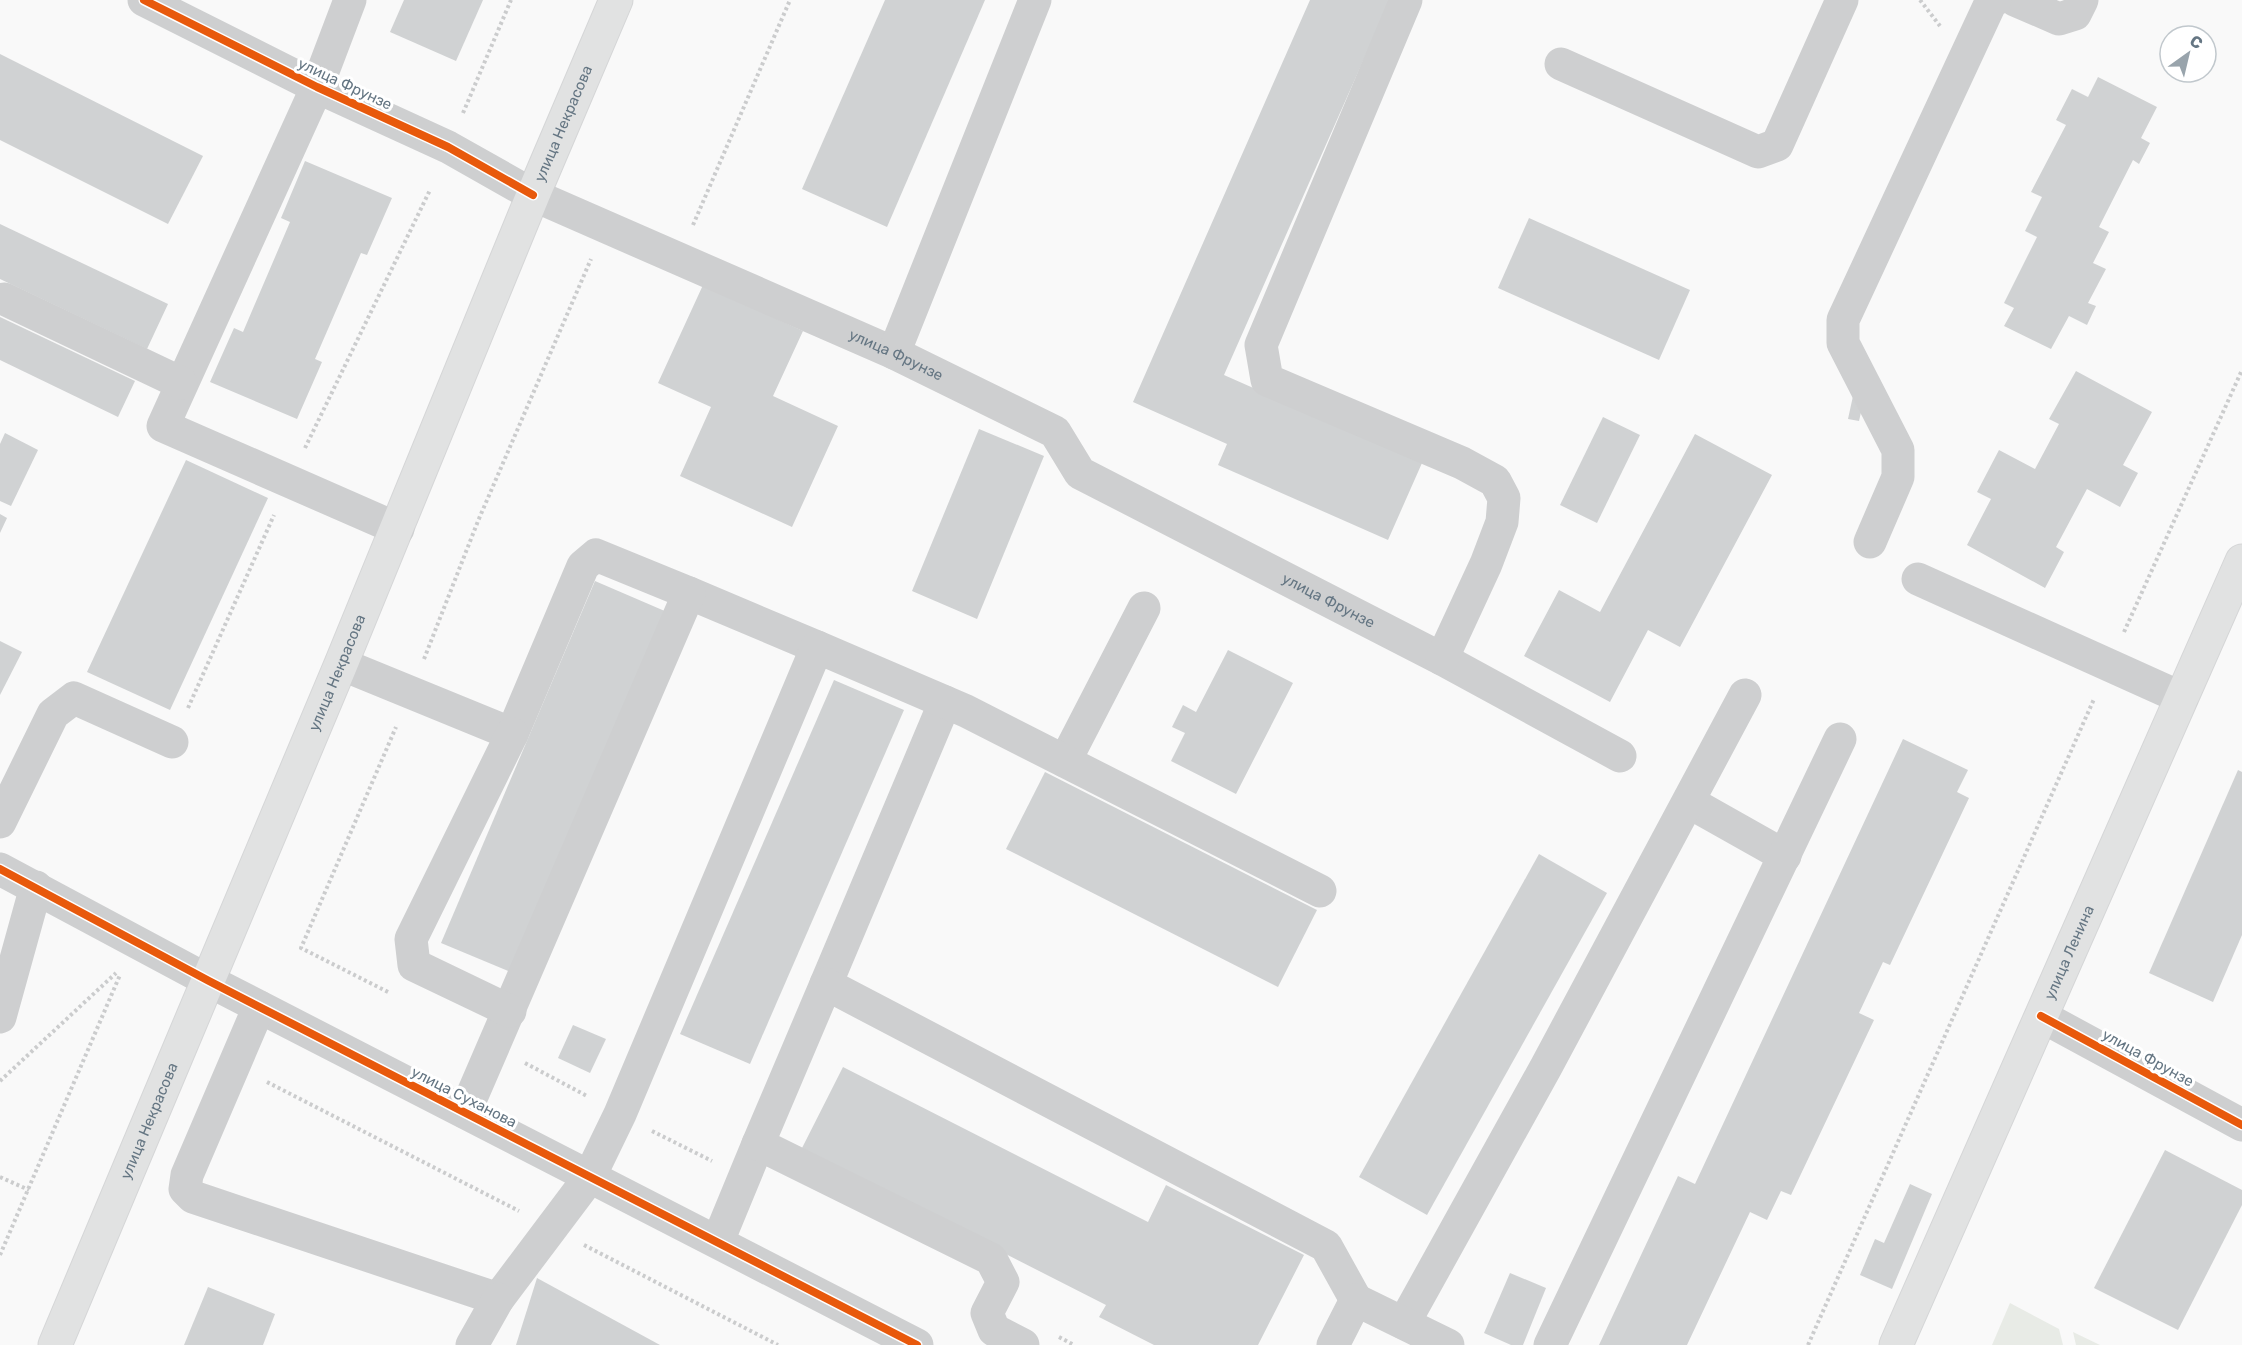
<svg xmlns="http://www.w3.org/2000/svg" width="2242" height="1345" font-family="Rubik,sans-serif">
<rect width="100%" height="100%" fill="#f9f9f9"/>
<g fill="#e8ebe6">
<path d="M2010 1303 2059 1329 2063 1345H1992Z"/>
<path d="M2073 1332 2100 1345H2076Z"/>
</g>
<g fill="#d0d2d3">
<path d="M404 0H483L456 61 390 32Z"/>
<path d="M885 0H985L887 227 802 189Z"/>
<path d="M1310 0H1390L1224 375 1422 463 1388 540 1218 465 1227 444 1133 402Z"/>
<path d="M0 54 203 156 168 224 0 140Z"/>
<path d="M2098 77 2157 107 2141 138 2150 143 2139 164 2133 160 2099 227 2109 232 2093 263 2106 269 2088 303 2096 306 2087 325 2069 316 2051 349 2004 326 2014 308 2004 303 2037 237 2025 231 2042 197 2031 192 2066 125 2056 120 2072 89 2088 97Z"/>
<path d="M305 161 392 198 367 255 361 253 315 359 322 362 297 419 210 382 234 328 243 332 290 222 281 218Z"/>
<path d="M1529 218 1690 290 1659 360 1498 288Z"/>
<path d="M0 224 168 304 147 349 0 279Z"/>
<path d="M703 285 803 331 773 396 838 426 792 527 680 476 711 407 658 383Z"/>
<path d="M0 317 135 381 118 417 0 360Z"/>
<path d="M2076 371 2152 412 2123 465 2138 473 2120 507 2087 489 2056 547 2064 552 2045 588 1967 545 1991 499 1977 492 1999 450 2035 469 2059 424 2049 419Z"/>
<path d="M1853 396 1864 399 1859 421 1848 419Z"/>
<path d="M1603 417 1640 435 1597 523 1560 505Z"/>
<path d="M979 429 1044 456 977 619 912 591Z"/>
<path d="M5 433 38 450 11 506 0 501V444Z"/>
<path d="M1695 434 1772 475 1680 647 1648 630 1610 702 1524 656 1559 590 1600 612Z"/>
<path d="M186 460 268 498 170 710 87 672Z"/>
<path d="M0 514 7 518 0 533Z"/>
<path d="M595 581 667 612 513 973 441 943Z"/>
<path d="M0 641 22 652 0 695Z"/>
<path d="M1228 650 1293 683 1236 794 1171 761 1185 733 1172 727 1183 705 1196 712Z"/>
<path d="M834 680 904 710 750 1064 680 1034Z"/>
<path d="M1903 739 1968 770 1957 792 1969 798 1890 965 1883 962 1859 1013 1874 1020 1791 1195 1781 1191 1767 1220 1750 1212 1687 1345H1599L1678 1176 1695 1184Z"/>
<path d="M2238 770 2242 772V935L2213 1002 2149 973Z"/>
<path d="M1045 772 1317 910 1278 987 1006 849Z"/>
<path d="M1539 854 1607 893 1427 1215 1359 1177Z"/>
<path d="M573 1025 606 1039 590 1073 558 1058Z"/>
<path d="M843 1067 1148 1222 1166 1185 1304 1255 1258 1345H1154L1099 1317 1106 1305 801 1150Z"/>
<path d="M2165 1150 2242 1190V1205L2178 1330 2094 1288Z"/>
<path d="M1910 1184 1932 1194 1892 1289 1860 1275 1875 1239 1884 1243Z"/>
<path d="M1510 1273 1546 1288 1523 1345H1511L1484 1333Z"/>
<path d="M537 1278 660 1345H516Z"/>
<path d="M208 1287 275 1314 263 1345H184Z"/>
</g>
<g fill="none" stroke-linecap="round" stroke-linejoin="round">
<g stroke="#d5d6d7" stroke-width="35">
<g id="major">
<path id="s2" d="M55 1345 341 664 533 195 616 0"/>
<path id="s3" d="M1896 1345 2242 561"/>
</g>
</g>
<g stroke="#cbcccd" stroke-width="4" stroke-dasharray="3 3" stroke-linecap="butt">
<path d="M1920 0 1940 26"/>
<path d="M463 113 511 0"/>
<path d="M693 225 790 0"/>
<path d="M305 448 430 190"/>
<path d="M2124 632 2242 370"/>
<path d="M424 659 478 521 591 259"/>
<path d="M188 708 274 515"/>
<path d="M388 992 301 948 396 727"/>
<path d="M525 1063 587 1096"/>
<path d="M0 1081 116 973"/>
<path d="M267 1082 519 1211"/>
<path d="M652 1131 712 1161"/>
<path d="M0 1177 29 1190"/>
<path d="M584 1245 778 1345"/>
<path d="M0 1255 120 975"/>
<path d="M1059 1337 1074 1345"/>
<path d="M1808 1345 2094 699"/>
</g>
<g stroke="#cecfd0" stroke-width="33">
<path id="s1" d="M144 0 317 87 448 147 533 195 894 353 1055 432 1080 473 1442 659 1620 756"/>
<path d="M350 0 317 87 163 426 398 529"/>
<path d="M1406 0 1261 345 1267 380 1462 463 1495 481 1504 498 1502 522 1486 564 1442 659"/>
<path d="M2015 0 2059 19 2075 14 2082 0"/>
<path d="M1561 64 1758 152 1777 145 1842 0"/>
<path d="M4 299 181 383"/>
<path d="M894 353 1035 0"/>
<path d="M1870 542 1898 477V450L1843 343V320L1991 2 1995 0"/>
<path d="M1918 579 2182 698"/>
<path d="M689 593 817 647"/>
<path d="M341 664 512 734 583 566 596 555 689 593 465 1112"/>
<path d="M1065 761 1144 608"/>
<path d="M1689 802 1785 856"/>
<path d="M0 822 53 714 74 698 172 742"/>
<path d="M0 869 209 981 917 1345"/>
<path d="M826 984 945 702"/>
<path d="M259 1007 187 1175 185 1189 193 1197 498 1299 589 1178 620 1114 817 647 966 711 1320 891"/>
<path d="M510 1011 414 965 411 939 512 734"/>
<path d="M2041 1016 2242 1125"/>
<path d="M0 1017 36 887"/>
<path d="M718 1241 758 1144"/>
<path d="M1404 1323 1546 1067 1745 695"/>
<path d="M472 1345 498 1299"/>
<path d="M1023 1345 994 1330 987 1313 1003 1282 991 1259 758 1144 826 984 1326 1246 1356 1300"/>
<path d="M1333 1345 1356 1300 1448 1345"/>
<path d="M1550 1345 1840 739"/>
</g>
<use href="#major" stroke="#e1e2e2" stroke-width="33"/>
<g stroke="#fff" stroke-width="11">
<g id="cycleway">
<path d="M144 0 317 87 448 147 533 195"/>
<path d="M0 869 209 981 917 1345"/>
<path d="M2041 1016 2242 1125"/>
</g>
</g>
<use href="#cycleway" stroke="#e8590c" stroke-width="8"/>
</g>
<g text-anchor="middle" stroke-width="6" stroke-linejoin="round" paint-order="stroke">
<g font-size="15" fill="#657683" stroke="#fff">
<text transform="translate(345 84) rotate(25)" y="5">улица Фрунзе</text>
<text dy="5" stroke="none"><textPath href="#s2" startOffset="1323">улица Некрасова</textPath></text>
<text dy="5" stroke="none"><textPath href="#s1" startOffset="832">улица Фрунзе</textPath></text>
<text dy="5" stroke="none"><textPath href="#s1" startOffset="1336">улица Фрунзе</textPath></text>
<text dy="5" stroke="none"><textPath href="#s2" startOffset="729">улица Некрасова</textPath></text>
<text dy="5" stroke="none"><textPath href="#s3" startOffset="429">улица Ленина</textPath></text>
<text transform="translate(2148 1058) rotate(29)" y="5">улица Фрунзе</text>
<text transform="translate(464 1097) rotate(27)" y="5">улица Суханова</text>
<text dy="5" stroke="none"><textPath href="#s2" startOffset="243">улица Некрасова</textPath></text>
</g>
</g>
<g transform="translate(2188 54) rotate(34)"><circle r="28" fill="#ffffff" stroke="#c1c8cd" stroke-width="1.5"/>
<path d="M0-4.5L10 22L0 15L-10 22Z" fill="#99a4ac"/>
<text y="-9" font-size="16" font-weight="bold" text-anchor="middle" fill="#657683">С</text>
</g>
</svg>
